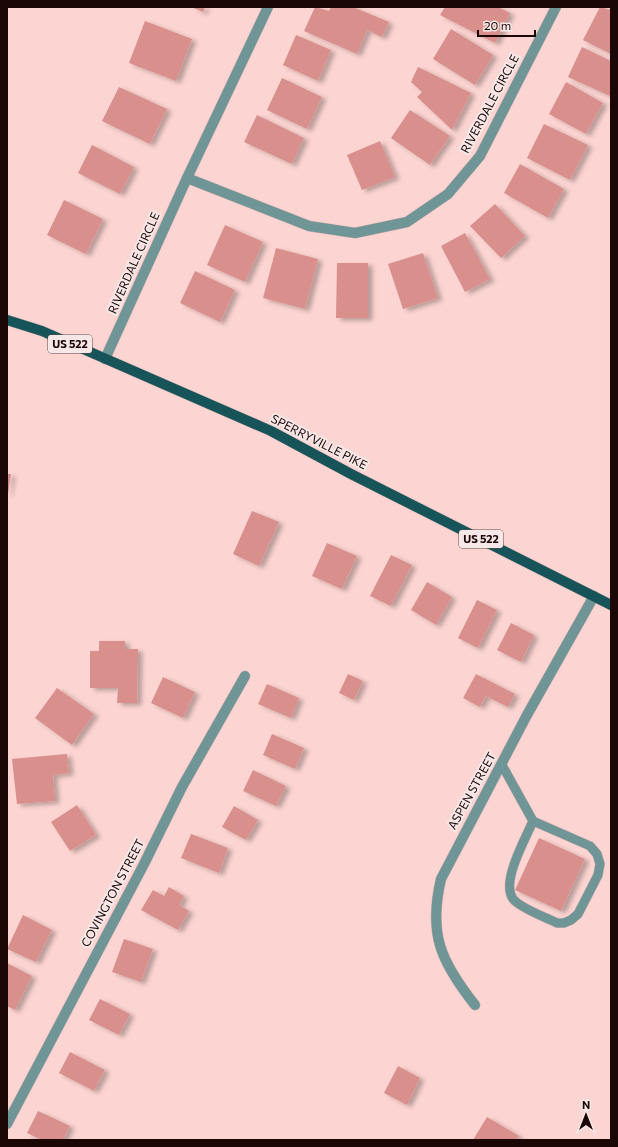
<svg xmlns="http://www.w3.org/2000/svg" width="618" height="1147" font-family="Commissioner,sans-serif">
<defs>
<filter id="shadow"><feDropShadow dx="4.5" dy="2.5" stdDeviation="2" flood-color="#0004"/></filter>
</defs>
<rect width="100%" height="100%" fill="#fcd4d1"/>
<g fill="#d98f8c" filter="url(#shadow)">
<path d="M191 7H205L203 12Z"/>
<path d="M315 7 329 11 331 7H353L389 22 382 37 367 30 357 54 304 31Z"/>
<path d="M445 7H498L510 13 495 43 440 15Z"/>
<path d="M600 7 611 10V54L583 40Z"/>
<path d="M145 21 192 39 176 81 129 63Z"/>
<path d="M451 29 493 55 475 85 433 59Z"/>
<path d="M296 35 331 50 318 81 283 65Z"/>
<path d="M582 47 611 61 610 96 568 77Z"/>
<path d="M418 67 471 93 452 130 417 97 422 92 411 82Z"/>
<path d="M282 78 322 97 307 129 267 110Z"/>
<path d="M566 82 603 103 586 134 549 114Z"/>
<path d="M119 87 167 109 150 144 102 121Z"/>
<path d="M410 110 450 136 430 165 391 138Z"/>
<path d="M257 115 304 138 292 164 244 142Z"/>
<path d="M544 124 588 145 570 180 527 158Z"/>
<path d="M380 141 395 177 362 190 347 155Z"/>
<path d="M92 145 134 167 120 194 78 173Z"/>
<path d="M520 164 564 189 548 218 504 193Z"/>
<path d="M64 200 103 219 86 254 47 235Z"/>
<path d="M495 204 525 236 501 258 470 226Z"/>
<path d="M225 225 263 242 245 282 207 265Z"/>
<path d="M465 233 490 279 465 292 441 246Z"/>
<path d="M276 248 318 259 305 309 263 298Z"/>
<path d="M423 253 438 298 403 309 388 264Z"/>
<path d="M337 263H368V318H336Z"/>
<path d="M195 271 235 290 220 322 180 303Z"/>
<path d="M7 474H11L8 494H7Z"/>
<path d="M252 511 279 522 259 566 233 554Z"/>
<path d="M327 543 357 556 342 589 312 576Z"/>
<path d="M391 555 412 565 391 606 370 596Z"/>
<path d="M427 582 452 597 436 625 411 610Z"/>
<path d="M477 600 497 610 478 648 458 638Z"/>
<path d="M511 623 534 635 521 662 497 650Z"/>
<path d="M99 641H125V649H138L137 703H117L118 688H90V651H99Z"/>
<path d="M348 674 363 681 354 700 339 693Z"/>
<path d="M476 674 515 694 508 707 486 696 480 707 463 698Z"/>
<path d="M163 677 195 692 183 718 151 703Z"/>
<path d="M267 684 299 698 291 718 258 704Z"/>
<path d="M57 688 94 714 72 745 35 718Z"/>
<path d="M272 734 304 748 295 769 263 755Z"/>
<path d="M67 754 69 773 53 775 55 801 17 804 12 759Z"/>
<path d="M253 770 286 786 276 806 243 791Z"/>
<path d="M77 805 96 835 70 851 51 822Z"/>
<path d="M234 806 258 820 246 840 222 827Z"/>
<path d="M191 834 228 848 219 873 181 858Z"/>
<path d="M539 838 585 859 561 911 515 890Z"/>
<path d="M169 887 184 896 179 905 189 911 178 930 141 910 153 890 164 896Z"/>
<path d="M23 915 52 930 36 962 7 949Z"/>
<path d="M124 939 153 949 141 982 112 972Z"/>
<path d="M7 963 32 976 15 1010 7 1006Z"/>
<path d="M100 999 130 1014 119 1035 89 1020Z"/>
<path d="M70 1052 105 1070 94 1091 59 1073Z"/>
<path d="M398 1066 420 1078 407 1105 384 1093Z"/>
<path d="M38 1111 70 1126 63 1140H42L27 1133Z"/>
<path d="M487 1117 519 1136 516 1140H473Z"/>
</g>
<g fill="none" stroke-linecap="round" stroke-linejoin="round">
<g stroke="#d8b3b1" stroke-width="10">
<path id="service" d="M502 765 533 821 590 846 597 854 600 864 598 875 578 914 571 920 564 923H557C545 917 525 910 515 901 498 886 526 838 533 821"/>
</g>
<g stroke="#d8b3b1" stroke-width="11">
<g id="minor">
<path d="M187 178 309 226 355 233 407 222 448 194 480 156 556 7"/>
<path d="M105 359 187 178 268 7"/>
<path d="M475 1005C441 962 428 934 441 879L527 715 594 596"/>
<path d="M7 1124 144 864 182 787 245 676"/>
</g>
</g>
<g stroke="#d8b3b1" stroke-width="11">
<path id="primary" d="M7 320 42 331 271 431 351 474 611 605"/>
</g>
<use href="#service" stroke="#709597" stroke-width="9"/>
<use href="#minor" stroke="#709597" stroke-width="10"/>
<use href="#primary" stroke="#165459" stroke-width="10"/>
</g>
<g text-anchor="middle" stroke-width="4" stroke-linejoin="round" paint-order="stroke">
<g fill="#f6e8e7" stroke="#5d4a4a" stroke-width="1">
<rect x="48" y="335" width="44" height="18" rx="3"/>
<rect x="459" y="530" width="44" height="18" rx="3"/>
</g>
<g font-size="11" font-weight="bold" fill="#1c0707">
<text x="70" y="348">US 522</text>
<text x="481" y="543">US 522</text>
</g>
<g font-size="12" fill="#1c0707" stroke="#f6e8e7">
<text transform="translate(490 104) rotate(-62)" y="4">RIVERDALE CIRCLE</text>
<text transform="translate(134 263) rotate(-66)" y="4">RIVERDALE CIRCLE</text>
<text transform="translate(319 442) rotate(27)" y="4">SPERRYVILLE PIKE</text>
<text transform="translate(472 791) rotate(-61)" y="4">ASPEN STREET</text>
<text transform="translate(113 893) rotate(-62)" y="4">COVINGTON STREET</text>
</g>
</g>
<rect width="618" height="1147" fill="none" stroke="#1c0707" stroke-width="16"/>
<g transform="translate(586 1115)" stroke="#f6e8e7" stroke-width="3" paint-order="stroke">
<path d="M0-3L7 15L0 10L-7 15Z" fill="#1c0707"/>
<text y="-6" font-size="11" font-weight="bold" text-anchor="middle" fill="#1c0707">N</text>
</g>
<path d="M478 30v6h57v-6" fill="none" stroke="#1c0707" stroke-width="2"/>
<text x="484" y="30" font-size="12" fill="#1c0707" stroke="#f6e8e7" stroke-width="3" paint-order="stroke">20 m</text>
</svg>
